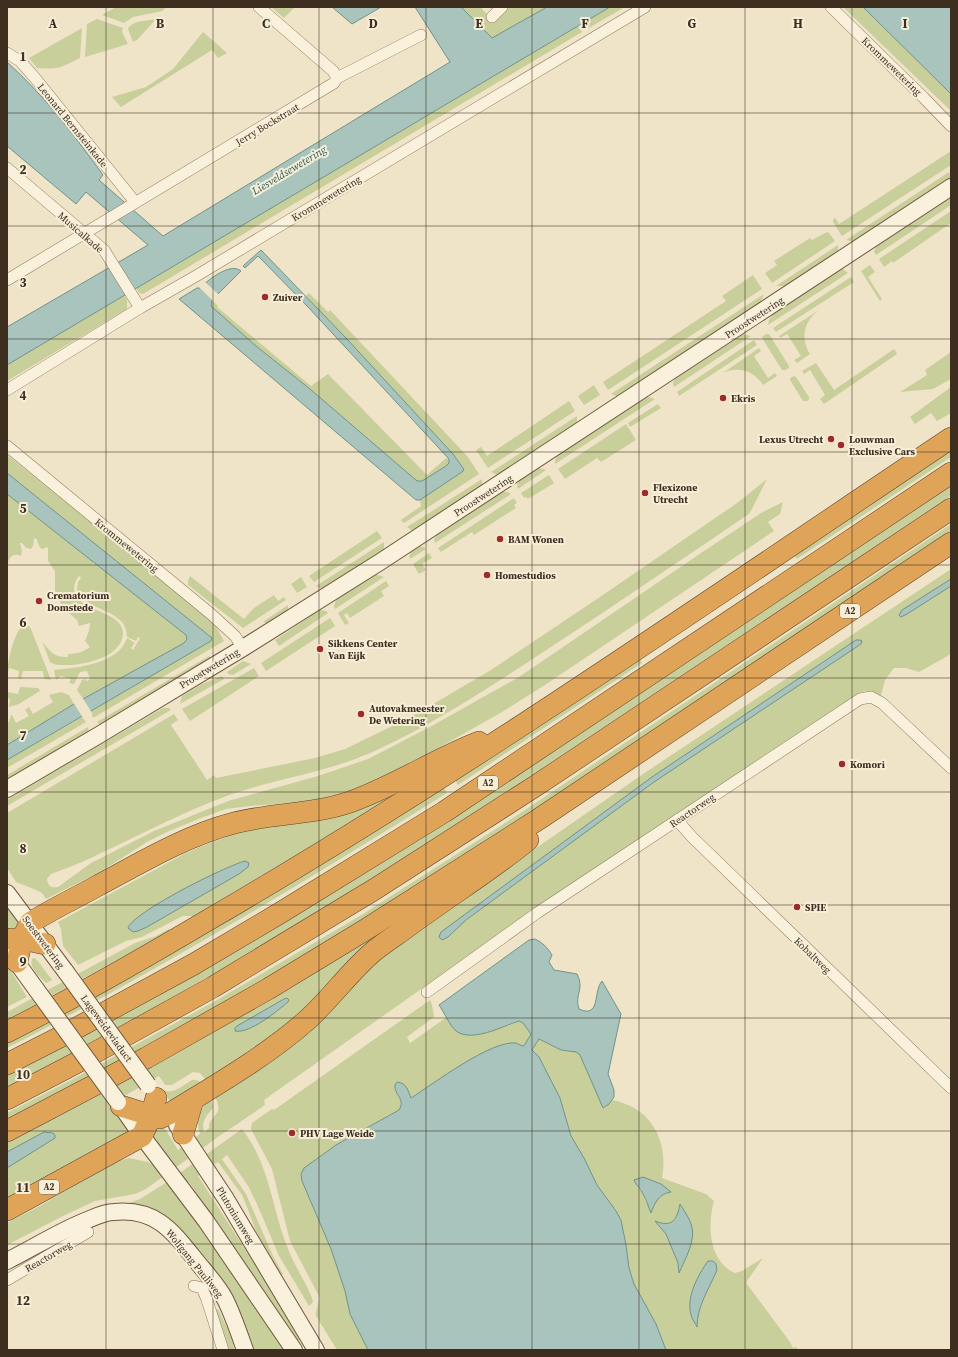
<svg xmlns="http://www.w3.org/2000/svg" width="958" height="1357" font-family="'Source Serif 4',serif">
<rect width="100%" height="100%" fill="#f0e4c8"/>
<g fill="#c9cf9b" fill-rule="evenodd">
<path d="M116 7H167L162 11 133 17 124 23 102 15Z"/>
<path d="M271 7H295L284 18Z"/>
<path d="M461 7H480L493 20 508 7H547L492 38Z"/>
<path d="M610 7H625L587 29 583 23Z"/>
<path d="M843 7H863L951 94V111Z"/>
<path d="M97 19 123 28 122 32 128 44 85 57 87 24Z"/>
<path d="M156 19 137 40 133 42 128 29C132 20 147 21 156 19Z"/>
<path d="M578 26 582 32 143 294 139 293 136 288Z"/>
<path d="M82 28 80 58C62 67 58 70 37 68L29 58Z"/>
<path d="M203 32 227 53 218 58 212 50 121 107 112 97 146 87 173 69Z"/>
<path d="M951 151V165L842 236 833 222V220L835 218 839 224Z"/>
<path d="M949 172 951 176V178L855 242 846 240Z"/>
<path d="M951 197V205L876 255 874 252 876 246Z"/>
<path d="M951 211V223L893 263 892 261 884 267 879 259Z"/>
<path d="M828 232 835 241 772 283 765 273 777 265 774 261 810 238 812 240 825 233Z"/>
<path d="M838 245V251L836 255 787 286H776Z"/>
<path d="M870 265 875 272 868 277 882 299 880 301 861 271Z"/>
<path d="M843 269 848 273 768 325 769 320 774 313 839 270Z"/>
<path d="M753 275 762 289 608 390 603 382 726 301 722 296Z"/>
<path d="M851 277 854 282 776 332 773 328Z"/>
<path d="M309 293 328 312 330 310 468 457 479 474 404 523 401 520 421 506 420 500 462 472 463 468 453 454 306 296Z"/>
<path d="M764 294 761 302 759 305 619 396H616L611 394Z"/>
<path d="M124 295 127 300V309L7 381V365Z"/>
<path d="M212 300 218 306 217 307 311 386 328 374 427 475 446 458 449 459V463L446 466 422 481H417L310 389 256 346 211 306Z"/>
<path d="M819 310C804 321 800 338 810 354L797 363 794 360 801 356 787 334 780 338 779 336Z"/>
<path d="M742 334 751 336 674 387 673 383 676 376 738 336Z"/>
<path d="M766 334H769L789 366V368L785 370H782L762 338 763 336Z"/>
<path d="M754 340 757 345 679 396 677 392Z"/>
<path d="M759 348 761 351 754 356 768 378 775 373 777 376 763 385C754 371 739 366 723 373Z"/>
<path d="M894 349 897 354 824 404 820 399 825 395 810 370 804 374 802 371 816 363 834 390Z"/>
<path d="M951 352V379L933 389 900 392 927 375 925 370Z"/>
<path d="M794 376 796 377 809 397V399L808 401H803L790 380V378Z"/>
<path d="M594 385 600 395 584 405 578 396Z"/>
<path d="M951 387V413L937 421 931 413 915 424 910 417Z"/>
<path d="M646 396 655 399 555 464V461L558 453Z"/>
<path d="M569 401 575 411 488 468 476 450 481 447 487 456Z"/>
<path d="M658 404 661 408 630 427 628 423Z"/>
<path d="M577 416V422L575 424 500 474 497 475 491 472Z"/>
<path d="M626 424 636 440 601 462 597 458 565 479 558 469Z"/>
<path d="M951 445V457L797 559 794 555Z"/>
<path d="M7 455 193 603 215 625 224 641 93 718 91 711 211 641 212 638 7 473Z"/>
<path d="M537 468 544 469 546 470 518 489 517 486 519 480Z"/>
<path d="M549 475 554 483 528 499 526 497 524 498 521 493Z"/>
<path d="M482 479V485L480 488 414 530H411L407 527Z"/>
<path d="M767 479 752 509 749 514C682 559 615 605 548 649 493 685 436 723 377 750 330 772 278 778 229 795 183 812 140 835 95 856 81 863 66 868 51 874L47 879C48 887 52 888 58 887L91 863 154 831 228 801 318 776 368 759 428 728 519 677 701 553 761 513 783 502 780 514 768 522 774 531 548 683 502 712 403 768 360 787 336 795 305 802 280 804 250 806 226 809 201 818 167 832 147 842 100 872 46 899 42 893 36 890 16 882 7 868V813L174 714 178 720 171 725 207 780 214 775 216 778 315 758 345 749 411 717 491 670 597 599 737 503Z"/>
<path d="M951 485V496L437 838 269 942 60 1061 7 1087V1075L49 1054Z"/>
<path d="M500 492H508L511 494 435 543 434 540 437 534Z"/>
<path d="M7 494 94 562 92 565 95 563 186 635 187 639 184 643 83 699 77 690 82 680 85 679 87 681 90 679 87 671 80 672 74 684 69 683 71 679 61 676 56 680 54 670C76 668 119 664 127 638L135 643 131 648 133 650 140 638 138 637 136 641 127 637C127 608 87 613 77 590L78 582 81 578 79 576C76 580 74 584 74 590 77 612 121 610 123 632 124 656 86 665 68 665 62 665 55 666 50 662L42 641C49 651 55 658 68 657V654C77 654 83 652 90 647L85 641 89 631 90 623 79 626 77 620 63 608 55 591V571L48 561V548L47 547 43 549 40 548 36 538 34 539 33 546 31 549 26 548 22 543H20L22 551 21 556C15 553 10 556 8 562H7Z"/>
<path d="M514 498 517 503 514 505 516 508 474 535 472 532 441 552 438 548Z"/>
<path d="M951 524V536L525 821 221 1008 7 1124V1113L75 1078 217 1000 363 914 519 814Z"/>
<path d="M377 531 382 538 314 582 309 576Z"/>
<path d="M384 542V548L383 551 325 589H322L316 586Z"/>
<path d="M418 546 424 547 426 549 410 559 409 557 411 551Z"/>
<path d="M429 553 432 558 422 564 426 570 419 574 413 564Z"/>
<path d="M951 569V654L919 672 906 668H894L885 680 881 696C872 689 865 690 855 695L560 891 264 1100 265 1105 218 1137 146 1189 135 1194 95 1201 63 1216 7 1245V1223L38 1207 113 1163 129 1158 148 1162 155 1166 151 1138 153 1132 160 1127H164L178 1150 200 1134C195 1118 198 1110 211 1099L213 1108C207 1116 201 1120 204 1132L209 1128V1124C216 1111 223 1113 215 1097L279 1056 311 1031 370 968 409 936 646 772Z"/>
<path d="M374 575H378L384 577 335 609 334 606 336 600Z"/>
<path d="M190 576 244 619 254 608 274 595 278 601 284 597 286 600 243 628 188 585V581Z"/>
<path d="M301 577 307 587 297 593 291 584Z"/>
<path d="M386 581 389 586 381 591 384 596 350 618 347 613 344 615 349 623 345 625 338 613Z"/>
<path d="M288 605V612L267 627 264 621Z"/>
<path d="M320 610 326 611 328 613 279 646 275 640Z"/>
<path d="M330 618 335 626 266 671 261 663Z"/>
<path d="M25 624 29 626 31 629 51 680 44 679 43 671H23L21 679 18 678 19 671 9 668 7 676C7 664 14 629 25 624Z"/>
<path d="M638 654 642 663 458 785 453 777Z"/>
<path d="M209 656 212 660 101 725 97 722Z"/>
<path d="M243 661 251 664 233 675 228 674 227 672Z"/>
<path d="M254 668 259 676 190 721 182 709Z"/>
<path d="M222 676 224 679 180 704 182 696 202 684Z"/>
<path d="M20 687 38 688 40 691 19 704 9 707 10 699 7 698V692L18 694Z"/>
<path d="M61 692 69 695 74 704 7 745V722H9L11 715H12L16 723 29 716 25 710 29 707 33 714 53 702 49 695Z"/>
<path d="M163 708H169L171 710 7 806V800Z"/>
<path d="M82 717 86 722 7 768V760Z"/>
<path d="M88 727 89 733 7 782V775Z"/>
<path d="M442 784 447 793C303 883 158 971 7 1048V1040Z"/>
<path d="M404 789 288 861 195 916H183L142 937 126 941 78 965 63 946 61 929 58 922 184 854 207 844 241 832 272 824Z"/>
<path d="M7 903 21 923 15 930H7Z"/>
<path d="M416 910 300 1020 208 1083 200 1073 193 1072 172 1085H165L159 1076 109 1105 132 1135 7 1200V1142L94 1098 293 987Z"/>
<path d="M169 929 170 931 7 1020V1012L135 943 156 936Z"/>
<path d="M34 958 37 960 52 980 46 983C40 977 29 968 32 959Z"/>
<path d="M7 965 27 997 7 1007Z"/>
<path d="M430 1000 432 1005 434 1017 407 1037 410 1043 447 1017 455 1030 507 1026 519 1021 523 1023 532 1034 524 1047 515 1043 500 1045 411 1098 394 1088C399 1096 404 1101 399 1110L336 1145 304 1168 302 1181 331 1249 345 1291 350 1314 368 1350H337L316 1316C315 1309 320 1304 319 1296L290 1241 272 1169 251 1129 252 1123 272 1109 274 1110Z"/>
<path d="M539 1039 561 1050 576 1052 580 1055 603 1108 609 1104 612 1100C651 1107 669 1141 662 1178L706 1194 714 1201C707 1225 709 1262 735 1273L742 1271 763 1258 747 1281V1284L790 1342 793 1348 796 1347 799 1350H666L656 1324 634 1284 629 1268 626 1245 621 1220 616 1211 597 1185 584 1158 571 1136 560 1098 532 1050ZM636 1186 670 1192C662 1194 658 1198 654 1205L647 1204 643 1193ZM680 1205 679 1272 678 1263 666 1234 656 1222C672 1227 677 1221 680 1205ZM717 1270 700 1306 697 1317 696 1326 691 1315 690 1305Z"/>
<path d="M192 1080C197 1079 200 1081 203 1086L173 1105 161 1089C172 1096 182 1086 192 1080Z"/>
<path d="M242 1129C270 1165 271 1205 287 1246 293 1264 305 1280 312 1298L313 1302 309 1306 279 1256 257 1204 248 1186 227 1155 222 1159 246 1194 273 1256 283 1274 279 1277 260 1242 247 1207 242 1195 218 1162 198 1176 302 1338 294 1343 189 1182 179 1190 229 1262 284 1350H251L230 1301 141 1209 106 1205 129 1203 140 1199 167 1182Z"/>
<path d="M218 1309 230 1334 235 1350H228L214 1310Z"/>
</g>
<g fill="#a9c4bc" stroke="#6f938a">
<path d="M332 7H381L352 24Z"/>
<path d="M415 7H461L492 38 547 7H610L7 365V327L148 245 86 192 76 204 7 146V62C44 95 74 135 103 175L99 180 163 236 450 62Z"/>
<path d="M863 7H951V94Z"/>
<path d="M261 250 346 338 453 454 463 468 464 470 462 472 420 500H416L179 299 197 288H200C208 280 230 262 241 271L212 300 211 306 256 346 310 389 417 481H422L446 466 449 463V459L308 307 262 260 258 256 245 268 243 266Z"/>
<path d="M7 473 212 638 211 641 7 760V745L74 704 184 643 187 639 186 635 7 494Z"/>
<path d="M951 579V586L907 614 901 617 899 615 902 610Z"/>
<path d="M856 640H860L862 641 861 644 654 782 466 920 448 937 442 940 439 937 441 932 652 777Z"/>
<path d="M245 861 249 863 248 867 239 874 147 927 138 931 133 932 128 928C133 912 226 866 245 861Z"/>
<path d="M535 939C543 943 547 947 552 955L549 962 554 970 577 974C585 989 574 995 579 1009 601 1019 593 991 602 981L621 1014 608 1074 614 1090V1097L609 1104 603 1108 580 1055 576 1052 561 1050 539 1039 532 1050 539 1057 560 1098 571 1136 584 1158 597 1185 616 1211 621 1220 626 1245 629 1268 634 1284 656 1324 666 1350H368L350 1314 345 1291 331 1249 302 1181 301 1174 304 1168 336 1145 399 1110C406 1098 394 1096 395 1085L397 1082C407 1083 408 1091 411 1098 433 1084 491 1040 516 1043 518 1044 522 1046 524 1046L531 1034 523 1023 519 1021C503 1026 472 1043 456 1031 450 1026 444 1012 439 1005L529 940Z"/>
<path d="M287 998 289 1000 288 1002C277 1011 250 1034 235 1031V1028L237 1026 284 999Z"/>
<path d="M44 1132 53 1133 55 1135V1138L7 1168V1152Z"/>
<path d="M643 1177 661 1184 671 1192C659 1194 655 1202 651 1213 648 1207 647 1200 643 1194 641 1189 637 1187 634 1180Z"/>
<path d="M680 1204C684 1211 689 1217 691 1224 697 1239 685 1259 679 1273L678 1263 666 1234 655 1221C672 1228 677 1220 680 1204Z"/>
<path d="M708 1261H713L716 1264 717 1270C709 1289 697 1306 697 1327 695 1323 692 1319 691 1315 686 1297 698 1275 708 1261Z"/>
</g>
<g fill="#f0e4c8">
<path d="M205 282 219 295 214 302 199 287Z"/>
<path d="M82 697 92 713 83 718 73 702Z"/>
</g>
<g fill="none" stroke-linecap="round" stroke-linejoin="round">
<g stroke="#8d765c" stroke-width="12">
<g id="street">
<path d="M259 7 333 71 337 78"/>
<path d="M831 7 924 98 951 126"/>
<path d="M492 17 502 7"/>
<path d="M7 53 20 61 35 78 135 202"/>
<path d="M7 168 104 250 140 308"/>
<path d="M7 280 334 83 337 78 421 35"/>
<path d="M7 390 140 308 196 276 645 7"/>
<path d="M7 446 211 614 235 636 243 648"/>
<path d="M677 820 692 837 951 1088"/>
<path d="M427 992 537 913 860 699 871 697 882 703 951 768"/>
<path d="M7 1280 88 1232"/>
<path d="M194 1286 202 1288 207 1300 223 1350"/>
</g>
</g>
<g stroke="#6f573f" stroke-width="18">
<g id="secondary">
<path d="M7 789 99 735 243 648 380 562 951 187"/>
<path d="M7 893 66 972"/>
<path d="M7 949 36 989"/>
<path d="M121 1106 142 1136 206 1221 294 1350"/>
<path d="M177 1125 226 1199 316 1350"/>
<path d="M7 1261C33 1248 58 1232 85 1221 95 1217 104 1212 114 1212 154 1208 171 1229 194 1258 204 1271 217 1284 225 1299 233 1315 239 1333 245 1350"/>
</g>
</g>
<g stroke="#5b4430" stroke-width="22">
<g id="highway">
<path d="M10 939H22L45 944"/>
<path d="M17 962 22 939 30 923C52 909 76 898 99 885 142 862 185 836 234 823 272 813 312 815 350 802 395 786 435 759 479 742"/>
<path d="M7 1032C74 998 139 961 203 923 460 774 704 603 951 438"/>
<path d="M7 1064 60 1037 194 964 280 913 444 812 951 473"/>
<path d="M7 1099 78 1062 213 987 375 889 537 785 951 509"/>
<path d="M121 1106 156 1117 160 1118 169 1114C216 1085 265 1057 306 1021 330 1000 349 972 374 951 385 942 398 934 410 925 449 896 490 871 528 840"/>
<path d="M7 1131 146 1058 268 989 365 930 539 819 951 543"/>
<path d="M183 1134 193 1100"/>
<path d="M7 1210 142 1136 151 1116 156 1098"/>
</g>
</g>
<use href="#street" stroke="#faf1dc" stroke-width="11"/>
<use href="#secondary" stroke="#faf1dc" stroke-width="16"/>
<use href="#highway" stroke="#e0a458" stroke-width="21"/>
<g stroke="#6f573f" stroke-width="18" stroke-linecap="butt">
<g id="secondary-bridge">
<path d="M66 972 148 1085"/>
<path d="M36 989 118 1102"/>
</g>
</g>
<use href="#secondary-bridge" stroke="#faf1dc" stroke-width="16"/>
</g>
<path fill="none" stroke="#3d2e20" stroke-width="1" stroke-opacity="0.55" d="M106 7V1350M213 7V1350M319 7V1350M426 7V1350M532 7V1350M639 7V1350M745 7V1350M852 7V1350M7 113H951M7 226H951M7 339H951M7 452H951M7 565H951M7 678H951M7 792H951M7 905H951M7 1018H951M7 1131H951M7 1244H951"/>
<g fill="#9e2a2b" stroke="#f7eed8" stroke-width="1.5">
<circle cx="265" cy="297" r="4"/>
<circle cx="723" cy="398" r="4"/>
<circle cx="831" cy="439" r="4"/>
<circle cx="841" cy="445" r="4"/>
<circle cx="645" cy="493" r="4"/>
<circle cx="500" cy="539" r="4"/>
<circle cx="487" cy="575" r="4"/>
<circle cx="39" cy="601" r="4"/>
<circle cx="320" cy="649" r="4"/>
<circle cx="361" cy="714" r="4"/>
<circle cx="842" cy="764" r="4"/>
<circle cx="797" cy="907" r="4"/>
<circle cx="292" cy="1133" r="4"/>
</g>
<g text-anchor="middle" stroke-width="4" stroke-linejoin="round" paint-order="stroke">
<g fill="#f7eed8" stroke="#756857" stroke-width="1">
<rect x="840" y="604" width="20" height="14" rx="3"/>
<rect x="478" y="776" width="20" height="14" rx="3"/>
<rect x="39" y="1180" width="20" height="14" rx="3"/>
</g>
<g font-size="9" font-weight="bold" fill="#3d2e20">
<text x="850" y="614">A2</text>
<text x="488" y="786">A2</text>
<text x="49" y="1190">A2</text>
</g>
<g font-size="10" fill="#3d2e20" stroke="#f7eed8">
<text transform="translate(892 66) rotate(44)" y="4">Krommewetering</text>
<text transform="translate(267 124) rotate(-31)" y="4">Jerry Bockstraat</text>
<text transform="translate(73 125) rotate(51)" y="4">Leonard Bernsteinkade</text>
<text transform="translate(326 198) rotate(-31)" y="4">Krommewetering</text>
<text transform="translate(81 232) rotate(41)" y="4">Musicalkade</text>
<text transform="translate(754 317) rotate(-33)" y="4">Proostwetering</text>
<text transform="translate(483 495) rotate(-33)" y="4">Proostwetering</text>
<text transform="translate(127 545) rotate(39)" y="4">Krommewetering</text>
<text transform="translate(209 668) rotate(-31)" y="4">Proostwetering</text>
<text transform="translate(692 810) rotate(-34)" y="4">Reactorweg</text>
<text transform="translate(44 942) rotate(53)" y="4">Soestwetering</text>
<text transform="translate(813 955) rotate(44)" y="4">Kobaltweg</text>
<text transform="translate(107 1028) rotate(54)" y="4">Lageweideviaduct</text>
<text transform="translate(236 1215) rotate(59)" y="4">Plutoniumweg</text>
<text transform="translate(48 1256) rotate(-30)" y="4">Reactorweg</text>
<text transform="translate(195 1263) rotate(51)" y="4">Wolfgang Pauliweg</text>
</g>
<g font-size="10" font-weight="bold" fill="#3d2e20" stroke="#f7eed8" text-anchor="start">
<text x="273" y="301">Zuiver</text>
<text x="731" y="402">Ekris</text>
<text x="823" y="443" text-anchor="end">Lexus Utrecht</text>
<text x="849" y="443">Louwman<tspan x="849" dy="12">Exclusive Cars</tspan></text>
<text x="653" y="491">Flexizone<tspan x="653" dy="12">Utrecht</tspan></text>
<text x="508" y="543">BAM Wonen</text>
<text x="495" y="579">Homestudios</text>
<text x="47" y="599">Crematorium<tspan x="47" dy="12">Domstede</tspan></text>
<text x="328" y="647">Sikkens Center<tspan x="328" dy="12">Van Eijk</tspan></text>
<text x="369" y="712">Autovakmeester<tspan x="369" dy="12">De Wetering</tspan></text>
<text x="850" y="768">Komori</text>
<text x="805" y="911">SPIE</text>
<text x="300" y="1137">PHV Lage Weide</text>
</g>
<g font-size="11" font-style="italic" fill="#2f5d5a" stroke="#f7eed8">
<text transform="translate(289 170) rotate(-31)" y="4">Liesveldsewetering</text>
</g>
</g>
<g font-size="13" text-anchor="middle" font-weight="bold" fill="#3d2e20" stroke="#f7eed8" stroke-width="4" stroke-linejoin="round" paint-order="stroke">
<text x="53" y="28">A</text>
<text x="160" y="28">B</text>
<text x="266" y="28">C</text>
<text x="373" y="28">D</text>
<text x="479" y="28">E</text>
<text x="585" y="28">F</text>
<text x="692" y="28">G</text>
<text x="798" y="28">H</text>
<text x="905" y="28">I</text>
<text x="23" y="61">1</text>
<text x="23" y="174">2</text>
<text x="23" y="287">3</text>
<text x="23" y="400">4</text>
<text x="23" y="513">5</text>
<text x="23" y="627">6</text>
<text x="23" y="740">7</text>
<text x="23" y="853">8</text>
<text x="23" y="966">9</text>
<text x="23" y="1079">10</text>
<text x="23" y="1192">11</text>
<text x="23" y="1305">12</text>
</g>
<rect width="958" height="1357" fill="none" stroke="#3d2e20" stroke-width="16"/>
</svg>
